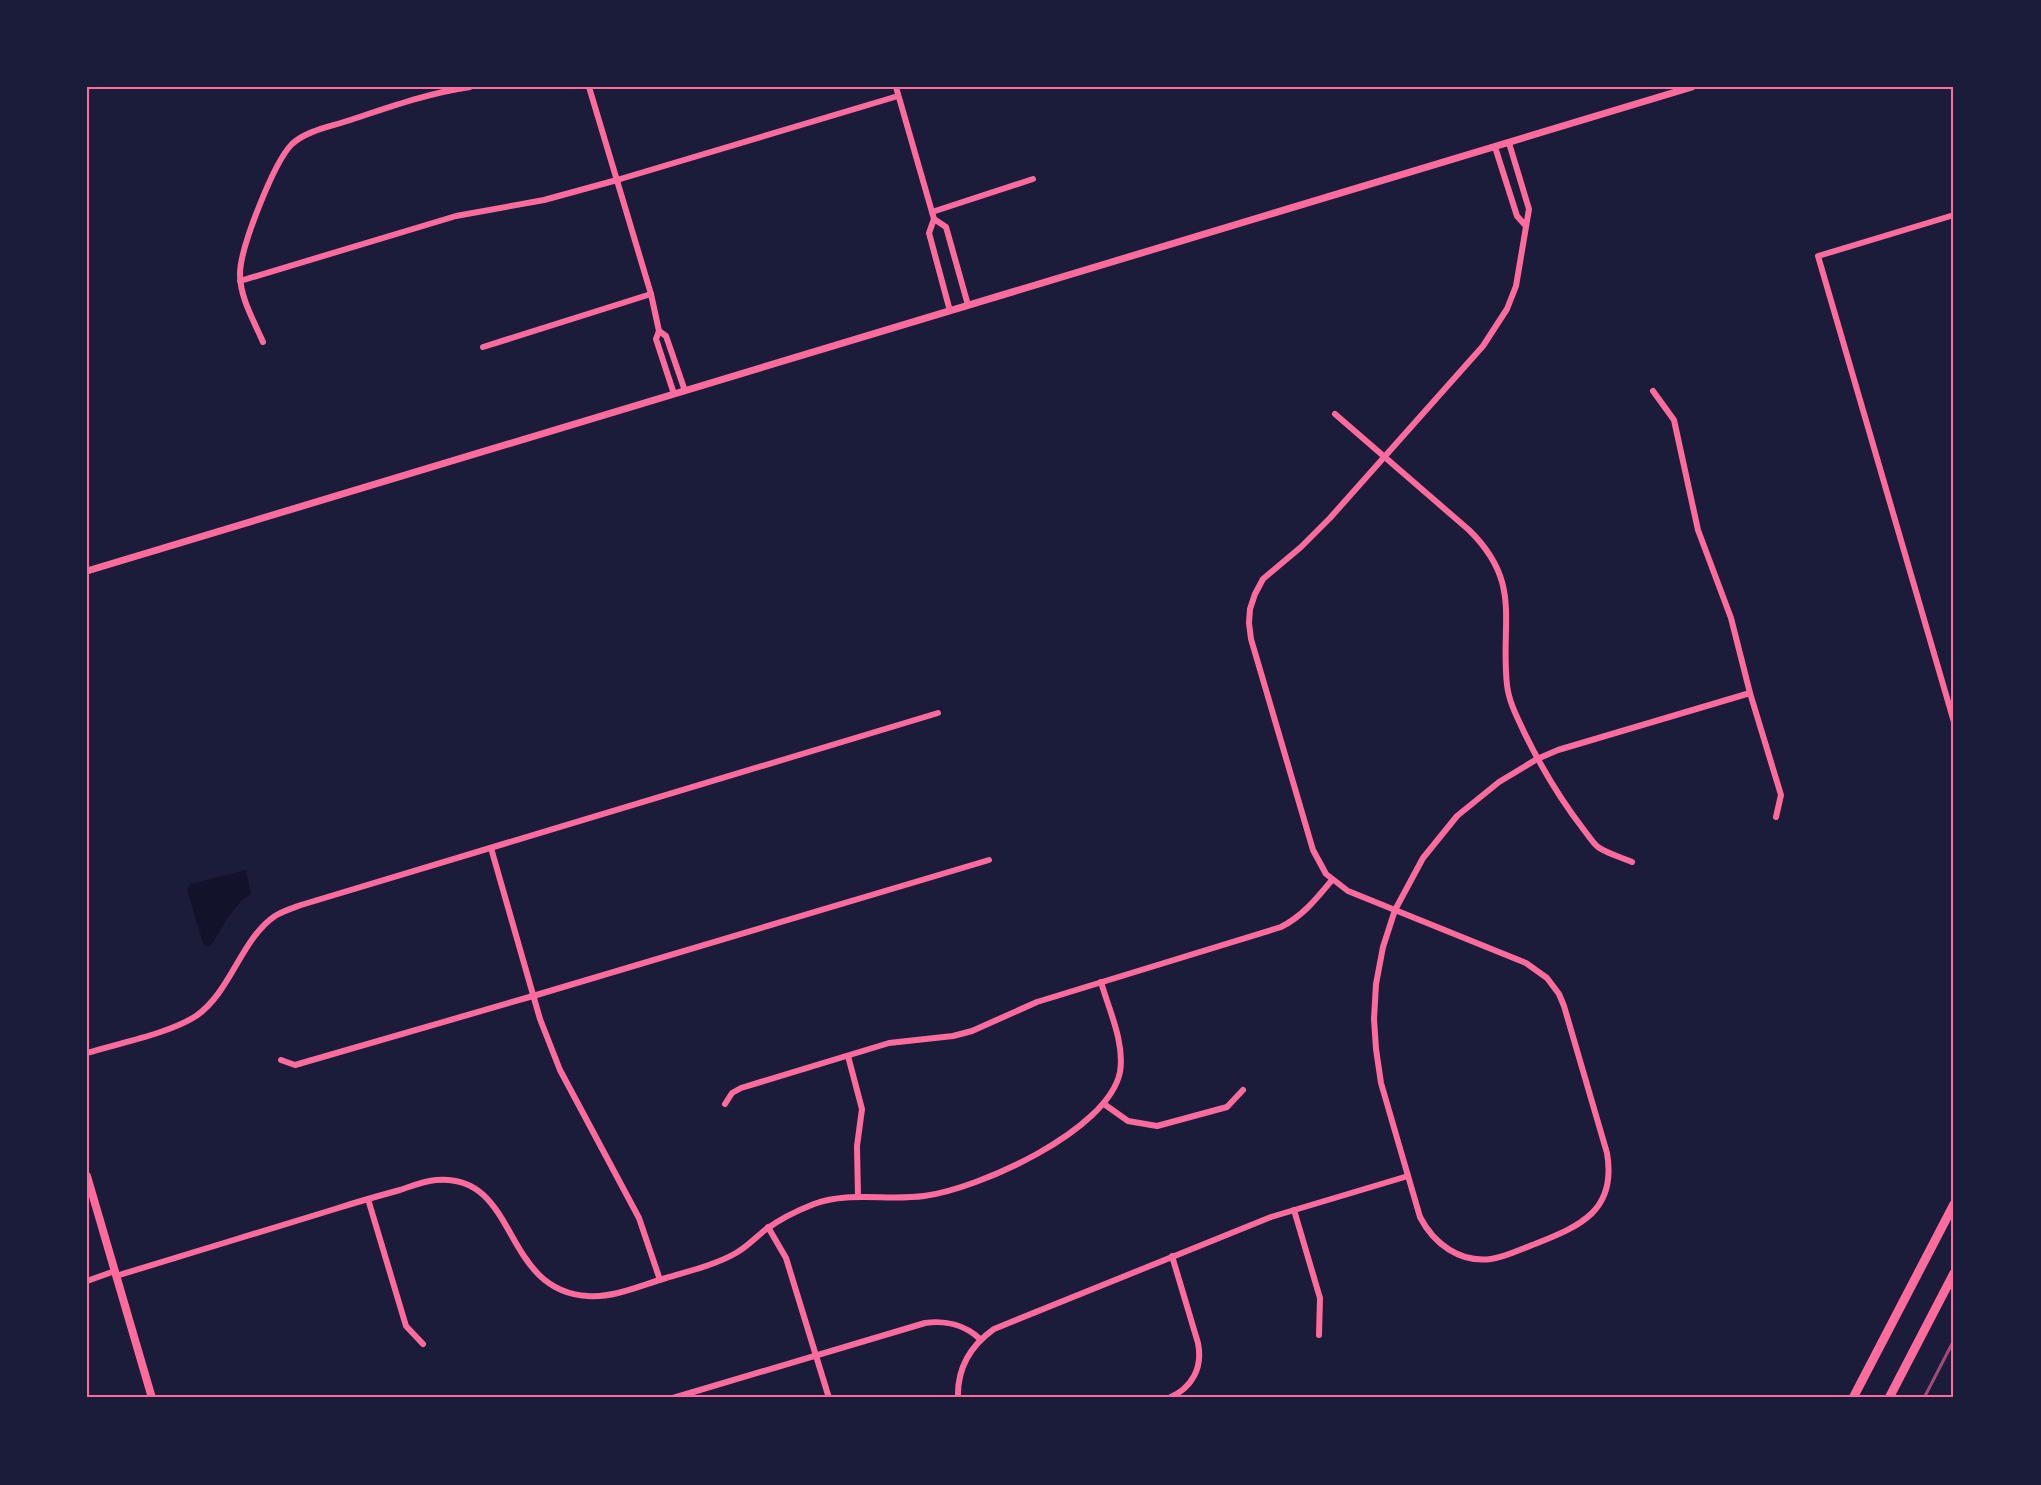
<svg xmlns="http://www.w3.org/2000/svg" width="2041" height="1485" font-family="Rubik,sans-serif">
<rect width="100%" height="100%" fill="#1b1b3a"/>
<path fill="#12122b" d="M246 870 251 894 241 901 228 917 213 943 209 946H204L187 890 190 884Z"/>
<g fill="none" stroke-linecap="round" stroke-linejoin="round">
<g stroke="#ff6b9d" stroke-width="6">
<path d="M589 87 651 294 659 331"/>
<path d="M896 87 934 219 929 233 950 311"/>
<path d="M1509 143 1529 209 1516 286 1507 309 1483 346 1330 518 1301 547 1263 579 1255 594 1250 609 1249 623 1251 639 1313 850 1326 874 1348 891 1526 963 1547 978 1559 994 1564 1006 1607 1153C1617 1211 1580 1226 1535 1244 1521 1249 1506 1257 1491 1259 1460 1263 1434 1244 1420 1217L1381 1083 1376 1049 1374 1019 1376 984 1383 947 1395 910 1423 858 1457 816 1499 782 1537 759 1558 750 1750 693"/>
<path d="M1495 147 1517 216 1525 225"/>
<path d="M932 212 1033 179"/>
<path d="M1954 215 1818 256 1954 722"/>
<path d="M934 219 946 227 968 305"/>
<path d="M240 281 456 216 544 200 617 180 898 96"/>
<path d="M263 342C254 321 240 298 240 274 240 248 274 162 292 144 306 131 329 127 347 121 387 108 428 93 470 87"/>
<path d="M483 347 651 294"/>
<path d="M1653 391 1674 420 1698 530 1731 618 1750 693 1781 795 1776 817"/>
<path d="M674 394 656 339 659 331 666 336 685 391"/>
<path d="M1335 414 1469 530C1523 583 1500 621 1507 685 1509 702 1517 717 1524 732 1541 767 1560 799 1584 830 1588 835 1593 843 1598 847 1608 854 1621 857 1632 862"/>
<path d="M491 848 540 1019 560 1070 639 1218 660 1280"/>
<path d="M87 1053C119 1043 168 1034 196 1016 231 992 241 939 275 916 283 911 293 908 301 905L938 713"/>
<path d="M848 1056 862 1109 857 1146 858 1197"/>
<path d="M281 1060 295 1065 533 996 989 860"/>
<path d="M725 1104 732 1093 741 1088 889 1043 953 1036 972 1031 1037 1002 1281 927C1303 916 1317 898 1332 880"/>
<path d="M1104 1104 1128 1121 1157 1126 1227 1107 1243 1090"/>
<path d="M368 1199 406 1326 423 1344"/>
<path d="M1294 1210 1320 1298 1319 1335"/>
<path d="M768 1227 786 1258 829 1398"/>
<path d="M116 1276C189 1254 262 1231 335 1209 357 1202 378 1196 400 1190 412 1186 424 1181 436 1180 520 1173 500 1291 588 1296 614 1298 642 1285 666 1278 689 1271 715 1265 736 1253 747 1247 755 1238 765 1230 780 1219 796 1211 814 1204 849 1191 887 1201 924 1196 978 1189 1108 1131 1120 1072 1125 1043 1109 1010 1101 982"/>
<path d="M87 1281 115 1271"/>
<path d="M673 1398 925 1323C945 1320 965 1325 980 1339"/>
<path d="M958 1398C957 1368 970 1346 994 1329L1271 1217 1408 1176"/>
<path d="M1169 1398C1192 1388 1203 1368 1198 1343L1172 1256"/>
</g>
<path stroke="#ff6b9d" stroke-width="7" d="M87 571 1692 87"/>
<path stroke="#ff6b9d" stroke-width="8" d="M87 1176 152 1398"/>
<g stroke="#ff6b9d" stroke-width="9">
<path d="M1853 1398 1954 1204"/>
<path d="M1889 1398 1954 1273"/>
</g>
<path stroke="#a44b75" stroke-width="3" d="M1924 1398 1954 1340"/>
</g>
<rect width="2041" height="1485" fill="none" stroke="#1b1b3a" stroke-width="177"/>
<rect x="88" y="88" width="1864" height="1308" fill="none" stroke="#ff6b9d" stroke-width="2"/>
</svg>
